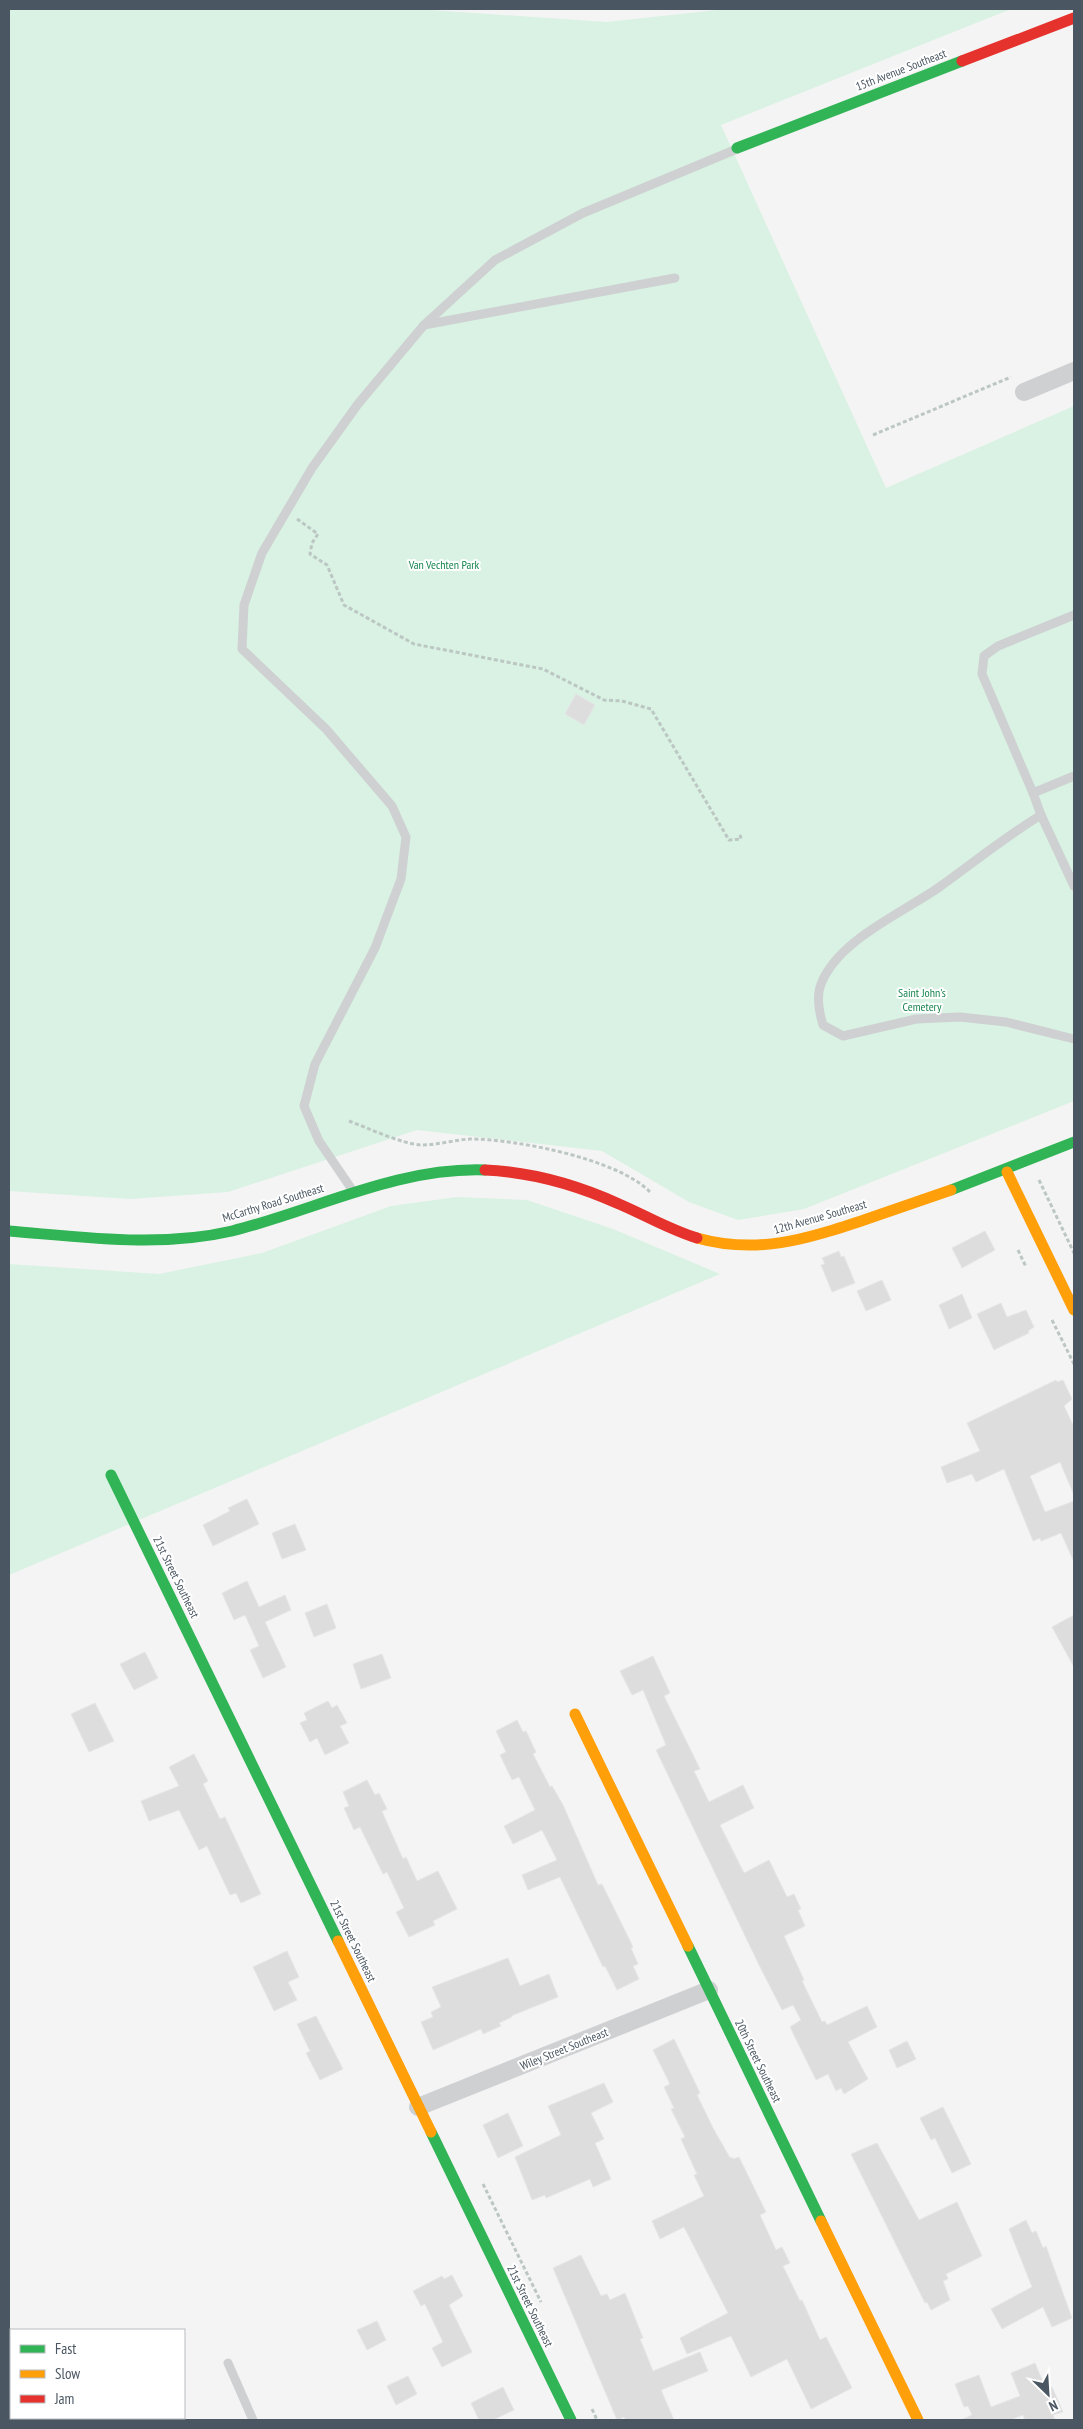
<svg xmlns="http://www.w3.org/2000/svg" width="1083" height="2429" font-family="'PT Sans Narrow',sans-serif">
<rect width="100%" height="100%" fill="#f4f4f4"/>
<g fill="#d9f2e3">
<path d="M9 9H414L607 22 726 9H1011L721 125 886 488 1074 406V1101L804 1209 738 1220 689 1202 602 1151 417 1130 228 1192 130 1199 9 1191Z"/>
<path d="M457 1197 527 1200 613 1229 720 1274 9 1575V1264L159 1274 262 1253 391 1206Z"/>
</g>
<g fill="#ddddde" stroke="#e5e6e7">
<path d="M576 694 595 705 584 725 565 714Z"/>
<path d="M985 1231 995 1250 962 1268 952 1248Z"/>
<path d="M839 1251 841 1257 844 1256 855 1283 832 1292 821 1265 825 1264 822 1258Z"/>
<path d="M882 1280 891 1300 866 1311 857 1291Z"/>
<path d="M962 1294 972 1318 949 1329 939 1305Z"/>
<path d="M1001 1303 1007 1317 1026 1310 1034 1327 1028 1331 1029 1333 994 1350 977 1314Z"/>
<path d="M1056 1380 1057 1382 1063 1380 1072 1399 1064 1406 1074 1427V1495L1060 1462 1030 1476 1045 1512 1074 1501V1562L1061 1533 1041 1541 1040 1538 1033 1541 1004 1469 976 1482 972 1474 947 1483 941 1467 980 1451 967 1423Z"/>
<path d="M247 1499 259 1524 213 1546 203 1525 230 1511 228 1508Z"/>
<path d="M295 1524 306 1550 282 1559 272 1533Z"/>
<path d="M247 1581 259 1607 285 1595 291 1610 265 1622 286 1667 263 1678 250 1650 259 1646 245 1615 234 1620 222 1593Z"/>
<path d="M327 1604 336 1628 314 1637 305 1613Z"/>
<path d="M1074 1615V1667L1052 1627Z"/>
<path d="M145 1652 158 1678 134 1690 120 1664Z"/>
<path d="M382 1654 391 1678 361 1689 353 1664Z"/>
<path d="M653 1656 670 1693 664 1696 700 1769 694 1771 709 1802 743 1785 754 1808 720 1825 744 1873 769 1860 787 1897 794 1894 801 1909 798 1910 805 1926 784 1936 804 1980 802 1981 822 2022 825 2021 827 2025 867 2006 877 2027 848 2042 868 2079 844 2094 841 2088 836 2091 828 2074 816 2080 790 2027 801 2020 793 2005 782 2010 759 1965 656 1750 666 1745 643 1690 632 1695 620 1671Z"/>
<path d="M328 1701 332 1708 337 1705 347 1723 340 1726 349 1743 325 1755 317 1738 310 1742 300 1723 307 1720 304 1713Z"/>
<path d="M95 1703 114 1741 89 1752 71 1714Z"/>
<path d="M517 1720 523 1732 526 1731 536 1752 533 1754 550 1787 552 1786 563 1805 598 1885 602 1884 633 1947 631 1948 638 1964 633 1966 639 1979 617 1990 605 1966 603 1967 560 1877 528 1890 522 1875 557 1860 542 1830 513 1844 504 1826 535 1810 519 1777 512 1780 500 1755 506 1752 496 1731Z"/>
<path d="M194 1754 208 1781 203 1784 220 1819 225 1817 261 1894 241 1903 236 1893 230 1895 207 1846 199 1850 179 1810 149 1821 141 1801 179 1786 169 1767Z"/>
<path d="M367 1780 375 1795 379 1793 387 1809 382 1811 384 1816 403 1859 406 1857 417 1881 438 1871 457 1909 433 1921 435 1925 409 1937 396 1912 404 1908 387 1872 383 1874 360 1827 354 1830 344 1808 349 1806 343 1792Z"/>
<path d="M287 1951 299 1977 288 1982 297 2000 274 2011 253 1967Z"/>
<path d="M508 1958 520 1986 549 1974 558 1997 511 2016 512 2017 499 2023 501 2026 483 2034 481 2029 433 2050 421 2022 433 2017 431 2012 441 2007 432 1987Z"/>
<path d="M316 2016 343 2069 320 2080 306 2053 310 2051 297 2024Z"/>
<path d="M674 2039 700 2093 697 2095 713 2128 730 2158 732 2157 733 2159 739 2157 766 2212 760 2215 776 2250 782 2247 790 2263 783 2266 800 2301 802 2300 820 2340 826 2337 852 2388 811 2409 787 2359 751 2377 731 2336 687 2354 680 2338 728 2313 684 2227 660 2239 652 2221 704 2196 694 2175 697 2174 681 2139 685 2137 671 2109 674 2108 664 2087 670 2084 653 2050Z"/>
<path d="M907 2041 916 2059 897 2068 889 2050Z"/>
<path d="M604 2083 613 2102 591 2113 604 2139 595 2143 611 2179 593 2187 590 2179 546 2198 545 2195 532 2200 515 2157 561 2135 548 2106Z"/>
<path d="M943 2107 971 2164 952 2173 935 2138 931 2140 920 2118Z"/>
<path d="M508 2113 523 2146 498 2158 483 2125Z"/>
<path d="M877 2143 919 2220 957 2202 982 2256 946 2274 948 2279 943 2281 950 2300 931 2310 927 2302 925 2303 851 2154Z"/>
<path d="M1026 2220 1032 2233 1036 2231 1043 2248 1046 2246 1072 2318 1052 2327 1043 2307 1002 2329 991 2309 1032 2287 1009 2229Z"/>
<path d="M581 2255 601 2296 607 2294 610 2300 625 2293 643 2338 640 2339 653 2371 700 2352 708 2371 661 2390 674 2420H626L624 2417 617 2420 553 2268Z"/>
<path d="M452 2275 463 2296 449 2305 472 2352 442 2367 432 2348 443 2342 425 2304 421 2306 413 2291 442 2276 444 2279Z"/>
<path d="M377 2321 386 2340 367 2350 357 2330Z"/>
<path d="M1035 2363 1046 2389 1052 2387 1063 2412 1053 2415 1055 2420H1025L1023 2415 1010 2420H961L972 2415 968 2406 964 2407 955 2384 979 2375 991 2407 1020 2396 1011 2373Z"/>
<path d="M408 2376 417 2394 396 2405 387 2386Z"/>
<path d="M503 2387 514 2410 493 2420H479L471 2403Z"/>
</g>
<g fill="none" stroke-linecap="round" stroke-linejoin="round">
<g stroke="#bcc7c4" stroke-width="3" stroke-dasharray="4 2.5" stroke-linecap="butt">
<path d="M873 435 1011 377"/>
<path d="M297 519 318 534 312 543 310 554 327 565 344 605 414 644 543 669 604 700 622 701 651 709 729 840 741 839 740 834"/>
<path d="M349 1121C368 1128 402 1144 421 1145 438 1145 454 1140 470 1139 516 1139 618 1159 650 1192"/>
<path d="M1039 1180 1074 1253"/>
<path d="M1018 1250 1026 1267"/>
<path d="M1052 1320 1074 1364"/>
<path d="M483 2184 541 2302"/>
<path d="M592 2409 597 2420"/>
</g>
<g stroke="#ced0d2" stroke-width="9">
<path d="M424 325 675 278"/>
<path d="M1074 615 998 646 984 656 982 674 1033 793 1074 776"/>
<path d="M1033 793 1041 815C1005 837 973 863 938 888 902 913 838 940 821 984 816 997 819 1012 823 1025L843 1036 916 1019 960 1017 1006 1022 1074 1039"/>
<path d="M1041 815 1074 886"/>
<path d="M353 1191 319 1141 304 1106 315 1064 375 948 401 879 406 837 392 806 326 729 242 649 244 605 262 553 312 468 358 404 424 325 495 260 583 213 737 149"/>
<path d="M228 2363 253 2420"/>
<path d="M127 2418 128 2420"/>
</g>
<g stroke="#ced0d2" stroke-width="18">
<path d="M1024 392 1074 371"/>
<path d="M418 2107 709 1990"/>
</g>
<g stroke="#30b455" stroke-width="11">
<path d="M737 148 962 61"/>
<path d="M951 1190 1074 1142"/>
<path d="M9 1231C83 1237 159 1248 232 1231 316 1210 397 1167 485 1170"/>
<path d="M111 1475 338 1941"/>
<path d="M688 1946 821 2221"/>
<path d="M431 2132 571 2420"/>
</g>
<g stroke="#ff9f0a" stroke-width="11">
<path d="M1007 1172 1074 1310"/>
<path d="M697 1238C758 1255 806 1239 864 1220 893 1210 922 1200 951 1190"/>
<path d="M575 1714 688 1946"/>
<path d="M338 1941 431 2132"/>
<path d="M821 2221 918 2420"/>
</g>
<g stroke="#e5322d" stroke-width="11">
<path d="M962 61 1074 18"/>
<path d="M485 1170C532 1172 577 1185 619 1204 645 1215 670 1230 697 1238"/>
</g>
</g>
<g text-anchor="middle" stroke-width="4" stroke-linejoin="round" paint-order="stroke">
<g font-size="12" fill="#4a5661" stroke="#fff">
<text transform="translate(901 70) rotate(-21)" y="4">15th Avenue Southeast</text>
<text transform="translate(273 1203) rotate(-17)" y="4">McCarthy Road Southeast</text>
<text transform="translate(820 1217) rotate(-16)" y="4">12th Avenue Southeast</text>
<text transform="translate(176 1577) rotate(64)" y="4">21st Street Southeast</text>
<text transform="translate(353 1941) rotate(64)" y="4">21st Street Southeast</text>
<text transform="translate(564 2049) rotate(-22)" y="4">Wiley Street Southeast</text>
<text transform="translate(758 2061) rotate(64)" y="4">20th Street Southeast</text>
<text transform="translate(530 2306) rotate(64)" y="4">21st Street Southeast</text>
</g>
<g font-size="12" fill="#17864f" stroke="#fff">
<text x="444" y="569">Van Vechten Park</text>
<text x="922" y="997">Saint John's<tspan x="922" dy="14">Cemetery</tspan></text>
</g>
</g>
<rect width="1083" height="2429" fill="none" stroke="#4a5661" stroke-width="20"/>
<rect x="10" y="2329" width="175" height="90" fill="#ffffff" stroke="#b7bbc0"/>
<rect x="20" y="2345" width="25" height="8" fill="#30b455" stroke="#b7bbc0"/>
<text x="55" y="2354" font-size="15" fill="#4a5661">Fast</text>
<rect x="20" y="2370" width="25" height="8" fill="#ff9f0a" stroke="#b7bbc0"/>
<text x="55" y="2379" font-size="15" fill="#4a5661">Slow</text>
<rect x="20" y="2395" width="25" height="8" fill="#e5322d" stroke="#b7bbc0"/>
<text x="55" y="2404" font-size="15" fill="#4a5661">Jam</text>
<g transform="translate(1048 2394) rotate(155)" stroke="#ffffff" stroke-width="4" paint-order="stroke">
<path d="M0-4L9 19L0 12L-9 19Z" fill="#4a5661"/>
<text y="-8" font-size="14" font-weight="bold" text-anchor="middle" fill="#4a5661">N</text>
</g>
</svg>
